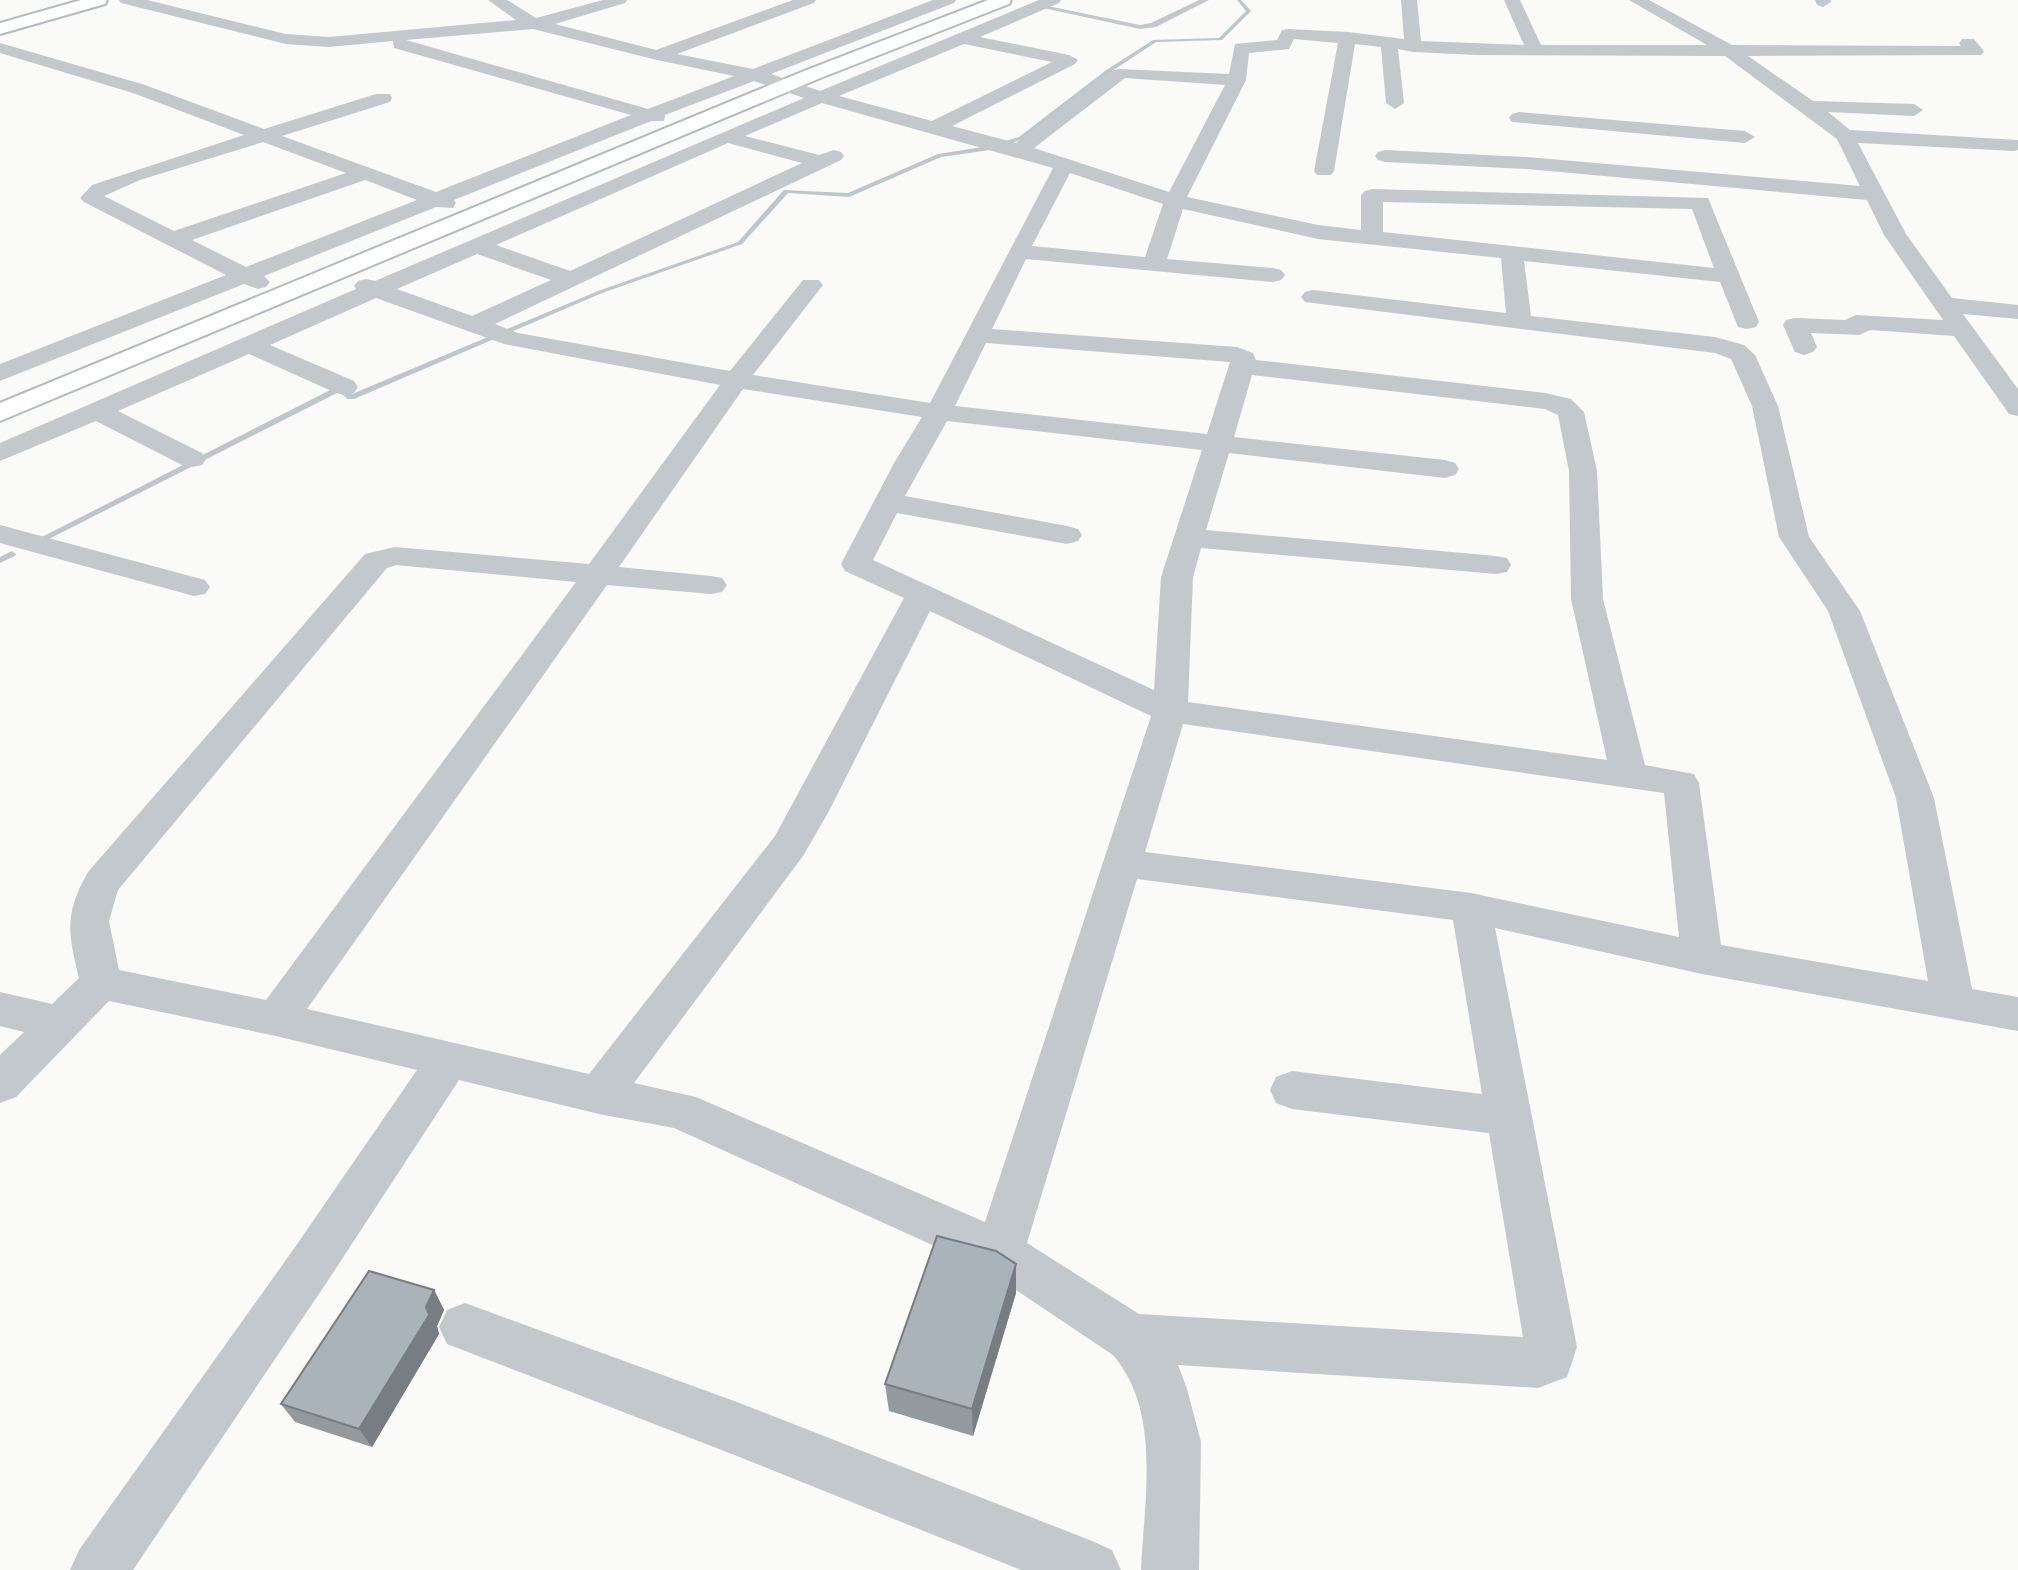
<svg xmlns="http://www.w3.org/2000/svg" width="2018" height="1570" font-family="'Archivo Narrow',sans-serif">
<rect width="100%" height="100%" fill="#fafaf8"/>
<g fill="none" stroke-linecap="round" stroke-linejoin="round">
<g fill="#bbc7cb" fill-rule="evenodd">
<path d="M1237 0H1241L1251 11 1222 40 1156 42 1109 73 1023 139 990 150 941 157 849 197 788 193 742 244 602 293 354 399H348L339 392 45 541 42 542 38 539 336 387H342L352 394 598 291 738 242 784 190 848 193 938 154 989 146 1019 137 1105 71 1153 40 1219 38 1246 11Z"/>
<path d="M12 551 16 554 15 556 0 563V557Z"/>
</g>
<g stroke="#b3babf" stroke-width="4">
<g id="secondary">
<path d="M81 0H107L105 4 0 34V23Z"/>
<path d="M988 0H1011L1009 4 818 79 0 421V403L804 71Z"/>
</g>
</g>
<path fill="#c3c8cc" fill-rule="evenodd" d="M1199 0H1209L1156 27 1140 29 1034 6 1038 4 1140 25 1151 23Z"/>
<g fill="#c3c8cc" fill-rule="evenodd">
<path d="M119 0H147L286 34 329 37 516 20 488 0H507L536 18 603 0H627L625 3 555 24 656 50 793 0H816L814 3 677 54 753 69 933 0H956L954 3 771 74 820 91 1039 0H1061L1059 3 980 37 1069 55 1078 60 1075 64 952 126 1016 143 1108 72 1118 69 1229 74 1235 44 1277 40 1282 30 1288 29 1348 32 1404 39 1401 0H1417L1421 41 1524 45 1504 0H1520L1541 45H1707L1629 0H1649L1732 45 1961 46 1959 43 1962 39H1974L1984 51 1981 55 1748 56 1813 101 1914 104 1923 110 1914 116 1828 112 1850 130 2018 140V150L2014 151 1858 143 1906 234 1952 298 2018 305V319L1963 314 2018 389V416L2009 414 1954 336 1870 330 1859 335 1811 333 1817 347 1813 352 1804 355 1795 352 1783 325 1786 320 1795 318 1845 320 1856 315 1943 320 1884 235 1867 200 1527 169 1385 162 1378 160 1375 156 1378 152 1385 150 1527 157 1860 186 1837 139 1725 56 1476 55 1413 52 1398 49 1404 103 1395 109 1386 103 1381 47 1355 44 1334 171 1331 175H1317L1314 171 1338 43 1294 39 1289 49 1249 53 1246 80 1187 197 1318 225 1361 230V195L1365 191 1372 189 1708 198 1759 322 1756 327 1747 329 1738 327 1720 282 1524 261 1531 316 1715 337 1744 345 1755 355 1778 406 1809 537 1860 611 1934 798 1972 989 2018 997V1031L1702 974 1495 928 1577 1347 1567 1377 1538 1388 1178 1365 1187 1389 1201 1442 1199 1570H1141C1144 1500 1162 1412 1113 1355L983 1268 674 1128 599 1114 459 1080 327 1282 133 1570H70L79 1550 293 1250 417 1070 276 1036 109 1001 16 1097 0 1103V1055L24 1032 0 1026V992L52 1004 79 978C68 933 64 914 88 872L365 554 395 547 589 564 720 385 504 344 376 298 270 345 354 381 358 387 354 393 345 395 336 393 249 354 118 411 202 453 206 459 202 465 192 467 182 465 96 421 0 461V443L356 289 354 286 358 281 366 279 375 281 804 98 754 81 665 115 664 121H651L454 200 456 203 453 208 436 207 264 276 270 282 266 287 258 289 244 284 0 381V364L226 275 84 202 80 198 92 185 244 135 133 93 0 53V43L145 85 264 129 376 94H390L392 98 390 102 282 136 436 192 631 115 394 48 393 41 329 47 286 44 121 3ZM533 29 657 60 734 76 648 109 406 40ZM964 44 1052 62 932 121 839 96ZM1125 78 1225 85 1169 192 1034 148ZM822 103 1053 168 930 403 753 375 823 285 819 280H803L730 371 518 333 495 324 841 160 844 156 841 152 834 150 819 155 745 136ZM263 142 346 173 174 231 104 196 140 180ZM728 143 802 163 570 271 496 245ZM1070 173 1163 204 1145 257 1032 246ZM365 180 417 200 246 267 192 240ZM1383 202 1692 209 1714 268 1383 232ZM1183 209 1318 239 1501 258 1506 313 1313 290 1305 292 1301 297 1305 302 1715 353 1731 359 1752 406 1779 537 1828 611 1896 798 1928 981 1721 945 1699 783 1694 774 1645 765 1603 599 1597 471 1584 412 1571 399 1545 393 1256 360 1253 353 1237 347 992 329 1026 259 1273 282 1281 280 1285 275 1281 270 1273 268 1167 259ZM477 254 551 280 472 316 397 289ZM986 343 1230 362 1207 434 955 406ZM1252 375 1545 409 1558 415 1569 471 1571 599 1607 760 1188 702 1193 577 1201 548 1496 574 1507 572 1511 565 1507 558 1496 556 1206 530 1229 453 1445 478 1455 475 1459 469 1455 463 1445 460 1234 437ZM743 389 922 417 894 463 841 564 845 571 904 598 775 836 589 1074 307 1009 607 585 711 594 722 592 727 585 722 578 711 576 619 567ZM947 421 1202 450 1161 577 1154 690 873 560 897 513 1067 544 1078 541 1082 535 1078 529 1067 526 905 496ZM396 565 576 582 266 1000 119 970 109 921 118 890 387 568ZM930 611 1151 716 985 1222 696 1097 634 1083 803 856 829 811ZM1183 724 1664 793 1679 937 1471 893 1145 852ZM1137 879 1453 920 1482 1094 1292 1071 1276 1077 1270 1090 1276 1103 1292 1109 1489 1133 1523 1337 1139 1314 1027 1243Z"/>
<path d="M1815 0H1831V2L1823 7 1817 5Z"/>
<path d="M1519 112 1745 131 1755 137 1745 143 1512 122 1509 118 1512 114Z"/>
<path d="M0 525 205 580 210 587 205 594 194 596 0 543Z"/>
<path d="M465 1303 737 1402 1092 1541 1112 1550 1121 1570H1021L737 1456 447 1344 439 1327 447 1310Z"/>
</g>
<use href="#secondary" fill="#fff" fill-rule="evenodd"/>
</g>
<g fill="#929a9f">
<path d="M434 1290 444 1310 437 1326 439 1334 372 1447 295 1422 281 1404Z"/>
<path d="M1016 1293 973 1436 889 1411 885 1384Z"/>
</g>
<g fill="#777d82">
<path d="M1016 1264V1293L973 1436 972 1409Z"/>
<path d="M434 1290 444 1310 437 1326 439 1334 372 1447 359 1429Z"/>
</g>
<g fill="#aab3b9" stroke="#777d82" stroke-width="2">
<path d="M937 1236 996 1251 1016 1264 972 1409 885 1384Z"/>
<path d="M369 1271 434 1290 426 1307 429 1315 359 1429 281 1404Z"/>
</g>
</svg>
